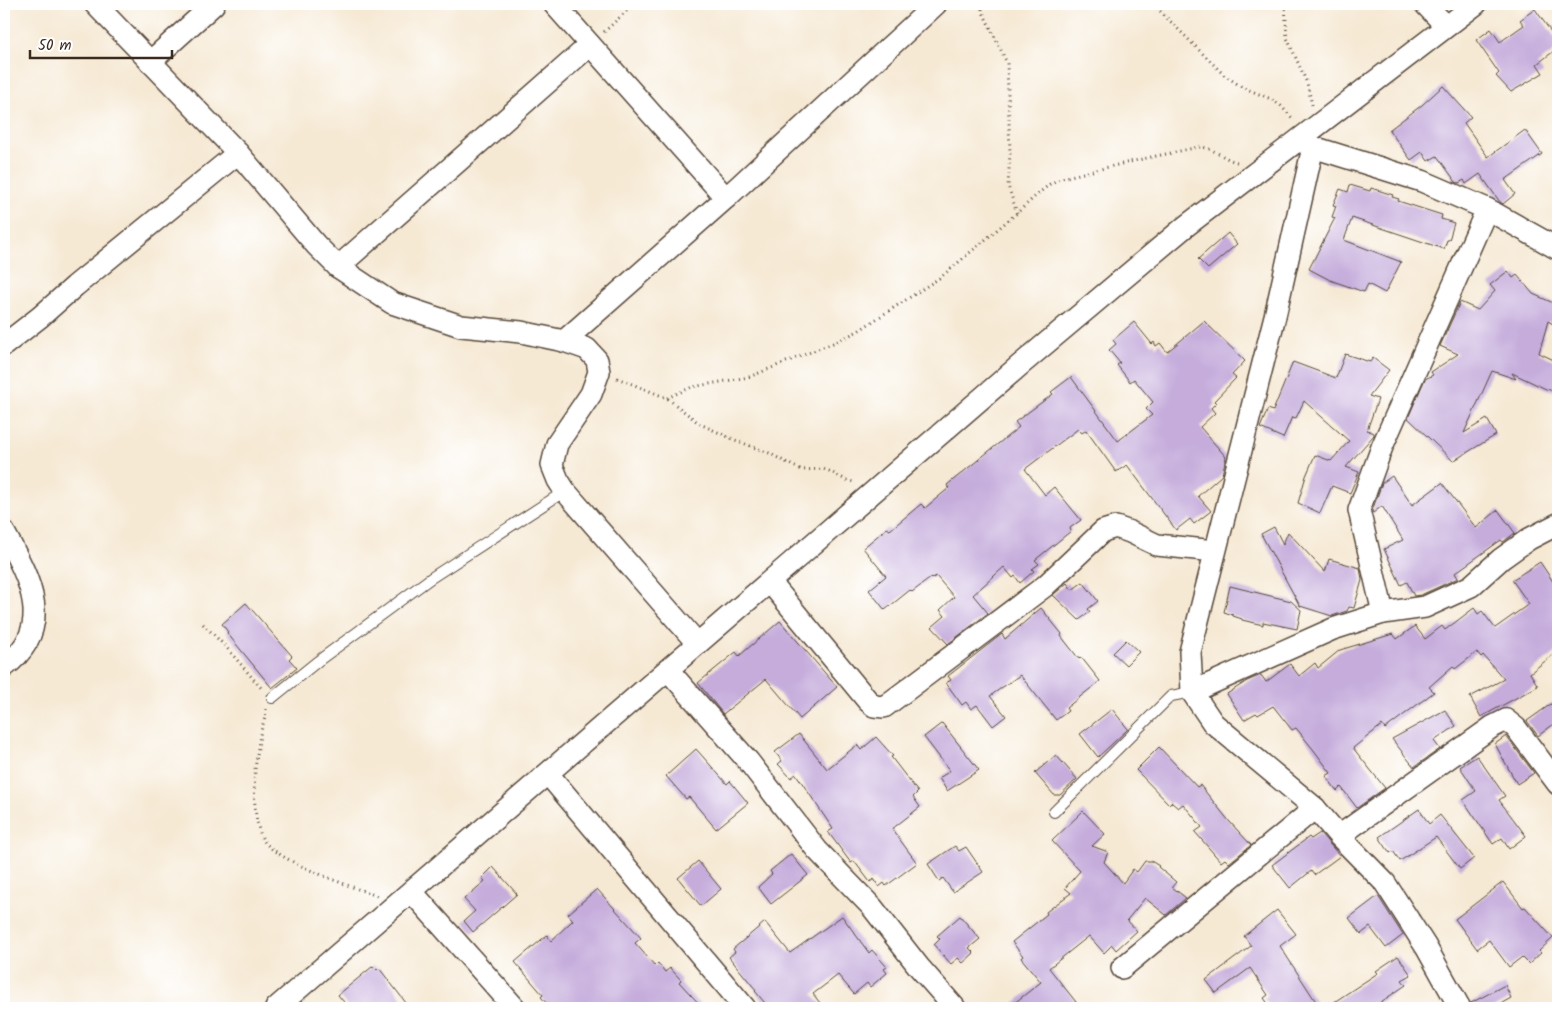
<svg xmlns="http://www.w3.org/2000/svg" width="1562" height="1012" font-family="Kalam,sans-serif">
<rect width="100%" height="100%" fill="#fff"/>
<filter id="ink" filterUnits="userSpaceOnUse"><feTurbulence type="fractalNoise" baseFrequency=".02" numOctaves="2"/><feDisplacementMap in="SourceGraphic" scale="10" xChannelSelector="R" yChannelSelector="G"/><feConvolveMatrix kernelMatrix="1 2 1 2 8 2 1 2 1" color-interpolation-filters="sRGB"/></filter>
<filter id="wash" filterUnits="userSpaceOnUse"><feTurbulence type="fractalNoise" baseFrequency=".0096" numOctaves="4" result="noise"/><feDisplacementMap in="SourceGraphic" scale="20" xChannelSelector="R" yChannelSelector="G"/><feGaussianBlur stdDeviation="1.12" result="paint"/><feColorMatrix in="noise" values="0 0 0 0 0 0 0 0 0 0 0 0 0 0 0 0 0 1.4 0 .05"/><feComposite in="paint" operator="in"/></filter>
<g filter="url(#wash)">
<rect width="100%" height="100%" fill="#f6e9d4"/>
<g id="blocks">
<g fill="#c5acdb">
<path d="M1535 9 1558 42V48L1537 64 1543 73 1511 92 1496 76 1499 73 1476 40 1491 29 1500 42 1524 25 1520 20Z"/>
<path d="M1443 86 1471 117 1464 123 1488 157 1525 130 1542 154 1505 180 1515 194 1503 204 1500 202 1480 174 1466 184 1464 180 1459 183 1456 182 1437 156 1428 161 1422 152 1411 160 1389 130 1422 105Z"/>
<path d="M1350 185 1370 191 1371 188 1393 195 1392 197 1399 199 1398 201 1442 215 1441 219 1454 223 1449 240H1447L1444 249 1352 218 1344 240 1401 262 1385 293 1368 284 1364 292 1330 280 1309 269 1335 218 1332 217 1336 206 1333 205 1340 189 1348 192Z"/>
<path d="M1228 233 1237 244 1208 269 1198 259Z"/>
<path d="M1508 271 1513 278 1517 275 1533 294 1558 305V312L1553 324 1548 321 1539 353 1558 362V392L1546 389 1512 373 1516 379 1492 371 1464 433 1487 419 1496 435 1453 461 1408 418 1425 379 1433 375 1431 372 1458 354 1440 346 1460 302 1478 310 1495 291 1490 285Z"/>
<path d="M1204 321 1245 361 1232 375 1236 378 1214 401 1216 403 1211 408 1215 413 1200 427 1226 457 1222 475 1198 496 1211 511 1194 524 1190 519 1176 530 1127 465 1116 472 1086 430 1082 433 1078 429 1025 469 1045 495 1054 487 1081 520 1070 528 1071 531 1035 560 1039 564 1032 569 1034 571 1020 583 1015 576 1013 578 1004 567 973 595 988 613 948 644 932 627 945 616 940 610 954 597 936 576 933 578 932 577 912 592 910 590 885 610 869 590 886 576 863 548 887 528 890 530 921 504 925 508 949 488 947 485 1019 427 1015 422 1053 394 1051 392 1071 377 1118 441 1152 415 1146 409 1153 402 1134 379 1130 382 1117 365 1120 363 1109 350 1116 344 1113 340 1134 322 1152 344 1154 342 1156 346 1160 343 1167 352Z"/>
<path d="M1345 354 1370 362 1373 358 1389 370 1369 396 1378 399 1367 430 1374 433V435L1346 467 1359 472 1350 493 1332 486 1320 513 1298 503 1306 476 1315 455 1331 461 1349 441 1304 401 1296 418 1292 417 1283 438 1260 428 1268 409 1273 411 1293 362 1336 378Z"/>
<path d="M1392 476 1412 505 1442 483 1476 528 1498 510 1515 533 1503 542 1501 540 1455 573 1458 578 1421 595 1414 596 1407 582 1401 585 1384 549 1403 540 1382 506 1373 513 1372 511 1382 483Z"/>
<path d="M1274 527 1283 544 1288 532 1325 572 1329 559 1360 568 1362 580 1354 608 1349 607 1347 611 1332 616 1300 606 1261 534Z"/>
<path d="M1540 562 1558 589V651L1530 673 1538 686 1481 717 1470 697 1504 679 1483 655 1481 657 1477 652 1455 669 1453 666 1429 687 1434 692 1385 729 1382 725 1353 748 1385 788 1357 808 1341 787 1337 791 1326 776 1331 773 1313 749 1296 728 1292 730 1273 706 1258 715 1256 713 1244 720 1227 694 1247 681 1261 675 1266 682 1290 664 1299 676 1315 663 1318 668 1340 650 1393 634 1397 639 1415 626 1425 639 1442 626 1445 630 1474 608 1478 614 1482 611 1495 628 1529 604 1512 580Z"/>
<path d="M1083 582 1098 601 1088 609 1090 612 1079 620 1053 595 1067 583 1072 590Z"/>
<path d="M1230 586 1291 601 1301 610 1297 629 1263 622V625L1242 620V619L1233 616V615L1224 612Z"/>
<path d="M246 603 292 656 289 659 297 668 272 688 227 633 228 632 222 624Z"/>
<path d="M1041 608 1062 634 1061 636 1079 659 1081 657 1100 681 1066 708 1068 711 1056 720 1020 675 990 696 1006 716 993 726 977 705 971 709 966 702 962 705 946 683 951 680 948 676 1002 634 1005 639Z"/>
<path d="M780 621 837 687 800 719 766 679 723 714 698 683 736 652 739 656Z"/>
<path d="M1126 640 1139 652 1126 665 1113 653Z"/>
<path d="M1558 699V721L1538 736 1527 721Z"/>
<path d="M1112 709 1128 729 1098 757 1080 734Z"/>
<path d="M1445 710 1456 726 1434 741 1440 749 1414 767 1392 739Z"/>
<path d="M942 723 979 770 947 791 939 778 950 771 924 737Z"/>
<path d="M799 734 827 769 857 745 861 750 876 737 893 756 891 757 918 792 913 797 920 807 892 829 917 863 886 886 884 883 879 887 874 879 870 882 854 861 851 863 828 832 833 829 796 774 791 778 778 764 782 761 775 752Z"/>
<path d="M1506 736 1534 773 1517 784 1495 744Z"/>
<path d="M1159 747 1197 787 1200 785 1229 821 1251 845 1229 863 1225 859 1221 862 1195 832 1202 827 1183 804 1178 808 1171 802 1169 804 1136 770Z"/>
<path d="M696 749 727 784 730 781 748 803 716 829 689 797 686 799 666 776Z"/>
<path d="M1056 755 1077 779 1060 795H1054L1035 773Z"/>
<path d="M1477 756 1505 796 1499 800 1526 836 1509 849 1502 838 1493 844 1463 800 1476 791 1460 767Z"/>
<path d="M1419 809 1429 824 1440 815 1474 858 1460 869 1436 837 1400 861 1393 851 1390 853 1379 837Z"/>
<path d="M1083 811 1105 834 1092 846 1108 852 1104 862 1123 883 1133 869 1137 872 1145 861H1151L1159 866 1158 867 1176 882 1172 887 1186 898 1166 915 1145 898 1127 920 1137 931 1116 950 1112 945 1104 953 1089 936 1049 968 1076 1002 1067 1008H1008L1041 982 1021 958 1023 956 1012 942 1047 914 1046 912 1071 893 1065 888 1080 871 1052 841Z"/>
<path d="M1320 833 1340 856 1314 875 1311 871 1290 888 1272 865 1309 837 1311 839Z"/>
<path d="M955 846 959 851 966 847 983 872 953 892 943 878 939 881 928 864Z"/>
<path d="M791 854 808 875 771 904 758 887 772 874 770 871Z"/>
<path d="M698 861 721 889 701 906 678 878Z"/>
<path d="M493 867 517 894 473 932 464 921 475 911 464 899 485 881 482 878Z"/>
<path d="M1503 882 1523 908 1525 907 1553 938 1539 951 1541 953 1529 964 1522 957 1509 967 1489 940 1477 949 1455 919Z"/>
<path d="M597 889 641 938 635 943 655 966 658 963 665 972 670 968 681 980 679 982 703 1008H551L541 997 543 995 515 962 547 935 551 941 573 920 568 914Z"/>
<path d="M1378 896 1403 935 1386 948 1370 927 1361 934 1349 918Z"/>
<path d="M1277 910 1296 934 1280 946 1320 1008H1271L1264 998 1268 995 1250 968 1216 993 1206 980 1251 946 1244 936Z"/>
<path d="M842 916 869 953 872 950 887 967 884 969 887 973 870 987 867 983 854 994 838 975 813 994 824 1008H769L755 991 756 990 729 957 735 952 733 949 765 922 790 953Z"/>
<path d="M960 916 980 939 969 948 974 953 963 963 958 958 951 964 934 945 940 939 937 936Z"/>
<path d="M1398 956 1411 975 1402 980 1406 985 1372 1008H1325L1378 973 1376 971Z"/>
<path d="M373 966 377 970 379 968 410 1008H349L338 995Z"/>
<path d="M1505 985 1511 998 1493 1008H1472L1471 1003Z"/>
</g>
</g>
</g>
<g filter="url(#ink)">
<use href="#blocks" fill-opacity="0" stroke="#574739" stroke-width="1"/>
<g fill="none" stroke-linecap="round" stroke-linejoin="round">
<g stroke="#574739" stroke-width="12">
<g id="lane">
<path d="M272 698 318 661 431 578 565 491"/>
<path d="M1054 812 1171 696 1192 692"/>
</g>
</g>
<g stroke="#574739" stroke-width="24">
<g id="street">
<path d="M95 4 238 153 316 245 338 267 392 303 461 326 521 332 564 341 587 349 597 360 599 372 591 394 557 444 552 465 558 480 565 491 697 643"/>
<path d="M554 4 726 198"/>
<path d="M1425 4 1446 26"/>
<path d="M150 62 214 4"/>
<path d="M1300 141 1313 147 1422 181 1487 209 1558 249"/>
<path d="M1313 147 1275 316 1190 652 1192 692 1213 723 1315 808 1339 836 1385 883 1426 947 1460 1008"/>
<path d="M338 267 590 45"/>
<path d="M564 341 726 198 936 4"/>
<path d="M4 345 40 317 75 286 238 153"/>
<path d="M4 532C29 578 57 627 4 667"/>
<path d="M770 582 868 701 874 706 884 707 1045 586 1103 531 1116 527 1130 532 1157 545 1215 551"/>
<path d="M1383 613 1359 510 1382 447 1487 209"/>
<path d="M668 670 749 762 817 850 872 907 919 967 955 1008"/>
<path d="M1192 692 1333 629 1383 613 1425 607 1471 586 1501 559 1529 539 1558 524"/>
<path d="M548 774 745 1008"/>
<path d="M1339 836 1492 727 1506 720 1516 728 1558 784"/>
<path d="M412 892 515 1008"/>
<path d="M1122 968 1315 808"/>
<path d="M276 1008 1019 366 1186 226 1476 4"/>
</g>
</g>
<g stroke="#574739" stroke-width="3" stroke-dasharray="1 4" stroke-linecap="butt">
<path d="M982 4V10L1007 63 1010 153 1008 186 1017 213"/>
<path d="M1153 4 1224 75 1242 87 1271 99 1281 106 1294 120"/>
<path d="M1285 4 1287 38 1307 83 1312 105"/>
<path d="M604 32 634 4"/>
<path d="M617 378 667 398 700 424 735 440 769 453 793 466 802 470 823 469 829 471 846 480 854 482"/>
<path d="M667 398 692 387 749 377 838 341 858 331 941 277 1017 213 1039 193 1050 184 1062 178 1147 158 1199 147C1213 147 1223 159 1237 162"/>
<path d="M203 624 226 647 262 689"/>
<path d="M266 709C266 717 263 723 261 731 258 744 257 756 255 769 254 789 253 824 264 841 279 862 350 886 377 896"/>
</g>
<use href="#lane" stroke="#fff" stroke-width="10"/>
<use href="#street" stroke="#fff" stroke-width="21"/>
</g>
</g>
<rect width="1562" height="1012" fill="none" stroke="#fff" stroke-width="20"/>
<path d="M30 50v8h142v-8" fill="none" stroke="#3b2a1e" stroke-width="2.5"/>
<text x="38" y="50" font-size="15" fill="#3b2a1e" stroke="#ffffff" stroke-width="4" paint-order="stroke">50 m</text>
</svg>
